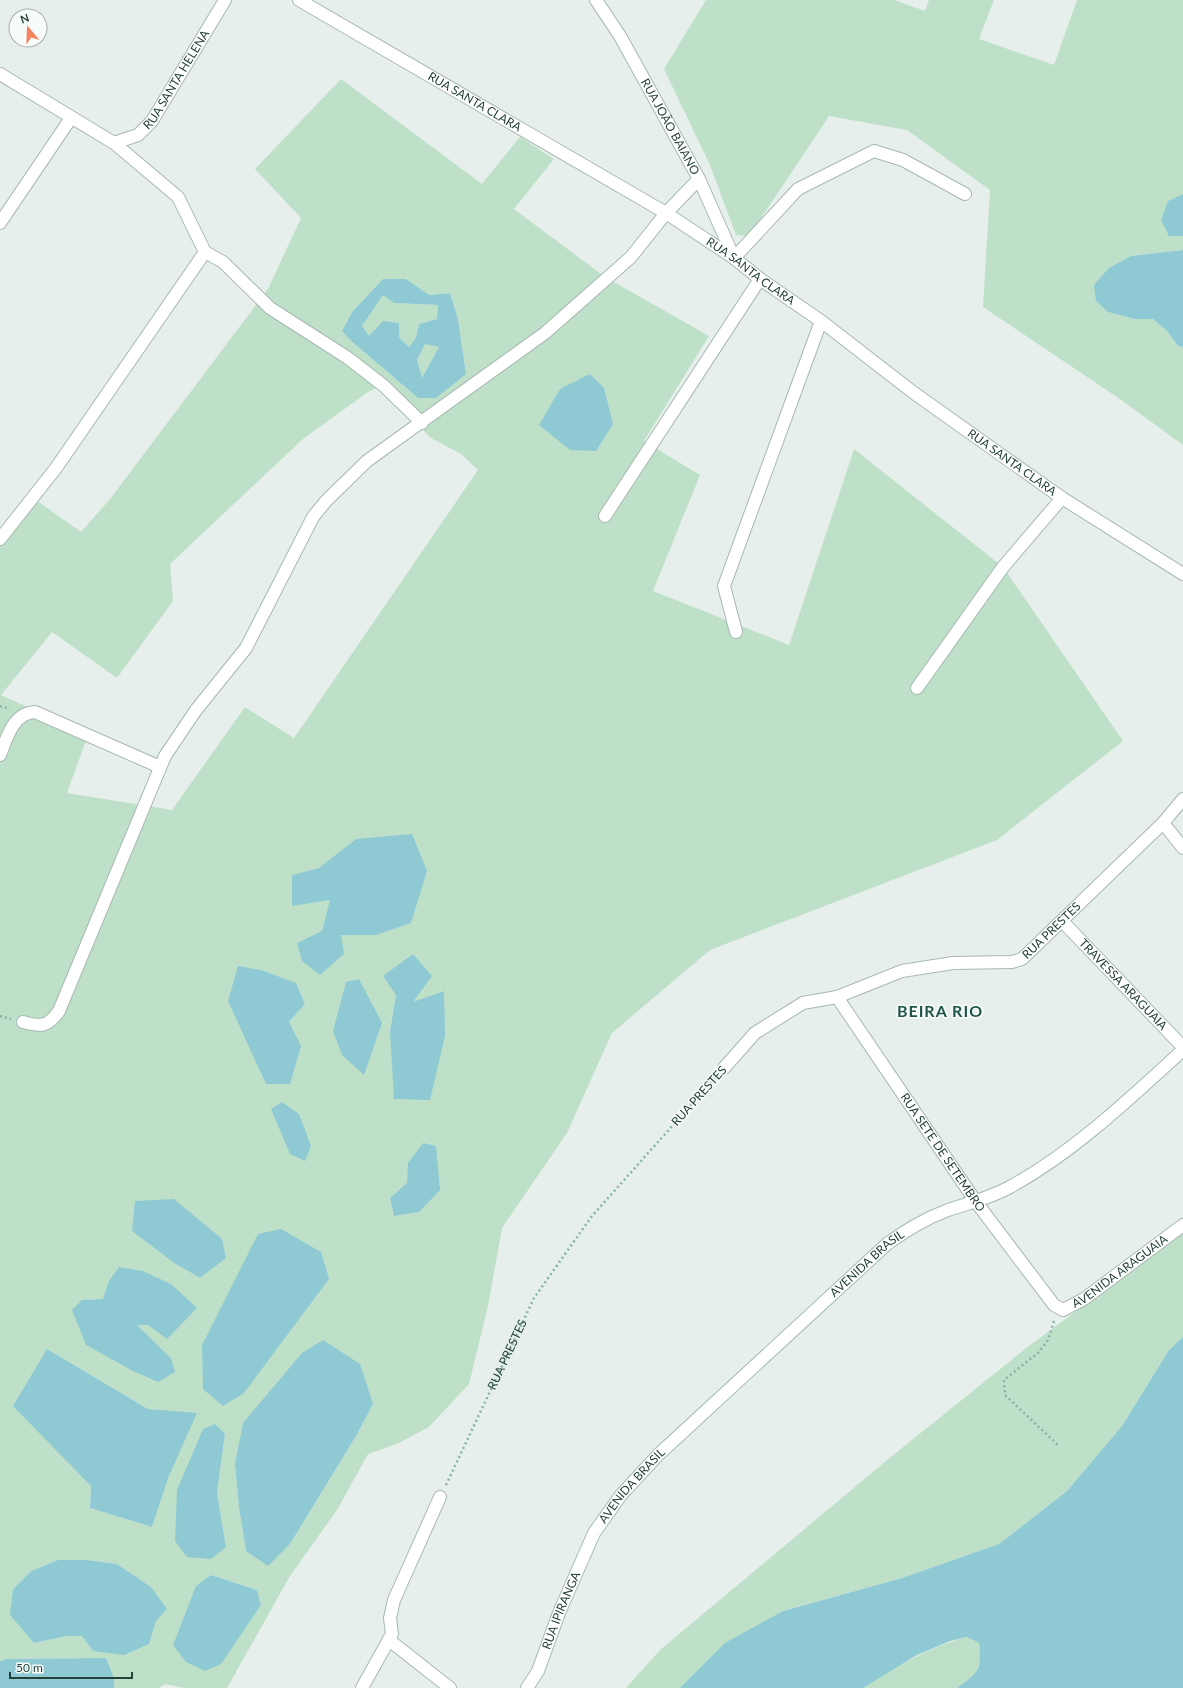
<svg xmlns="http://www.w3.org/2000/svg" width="1183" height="1688" font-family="Lato,sans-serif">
<rect width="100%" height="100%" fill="#e6efeb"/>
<g fill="#bfe0c8" fill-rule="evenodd">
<path d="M706 0H894L925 11 929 0H994L979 39 1054 65 1077 0H1183V194L1168 201 1169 236H1183V250L1131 256 1108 312 1134 319H1153L1167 331 1178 346 1183 347V445L1117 397 983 307 990 190 907 130 829 116 749 236 736 235 710 165 664 69Z"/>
<path d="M341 79 482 184 520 137 554 159 514 209 605 277 709 336 644 441 700 475 653 591 789 645 854 449 1003 567 1123 741 997 840 710 950 612 1033 567 1133 502 1228 488 1306 469 1384 429 1427 397 1444 368 1454 337 1510 290 1576 227 1688H184L165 1684 159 1688H114V1678L106 1658 6 1659 0 1661V539L33 498 81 532 110 499 268 289 301 218 255 169ZM383 279H406L428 295 450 293 458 319 466 374 418 398 350 340 342 331 352 312ZM379 387 431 438 461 454 478 470 294 738 245 707 172 810 67 793 88 735 1 695 52 632 117 678 173 601 170 564 303 439 368 392ZM319 868 376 935H341L322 931 331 900 292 905 293 875ZM296 983 305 1004 289 1022ZM443 991 390 1031 396 995 412 1003ZM409 1163 419 1212 394 1216 390 1198 407 1183ZM132 1231 200 1278 174 1263ZM103 1299 197 1308 148 1325H137L171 1358 82 1300ZM47 1349 148 1409 196 1414 169 1476 152 1527 90 1508 91 1486ZM373 1404 356 1436 290 1544 246 1551 239 1508 235 1464ZM203 1429 225 1434 217 1492 226 1547ZM58 1560H87L117 1564 151 1587 156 1621 149 1644 93 1651 82 1636H67L34 1643 13 1589 31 1571ZM211 1575 257 1590 261 1605 220 1664 205 1671 173 1645 185 1616Z"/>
<path d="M383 294 394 303 438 305 437 319 419 324 416 339 409 347 399 337H369L362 326Z"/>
<path d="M425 343 439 347 422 379 417 360Z"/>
<path d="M1183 1232V1337L1169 1350 1122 1426 1067 1491 999 1544 902 1578 782 1611 680 1688H626L660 1650 892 1456 1025 1349Z"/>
<path d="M967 1637 979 1643 981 1659 975 1675 957 1688H863C896 1667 928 1647 967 1637Z"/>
</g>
<g fill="#8ec9d4" fill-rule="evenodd">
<path d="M1183 194V236H1169L1161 220 1168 201Z"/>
<path d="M1183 250V347L1178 346 1167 331 1153 319H1134L1108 312 1096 301 1094 285 1109 268 1131 256Z"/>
<path d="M383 279H406L429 295 450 293 458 319 466 374 436 398H418L350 340 342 331 352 312ZM383 295 394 303 438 305 437 319 419 324 416 338 409 347 399 337V323L383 321 369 336 362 326ZM425 344 439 347 422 378 417 360Z"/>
<path d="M590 374 604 388 613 424 596 451 570 450 539 425 560 389Z"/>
<path d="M412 834 427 871 411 923 376 935H341L344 954 320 975 302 961 297 943 322 931 330 900 292 906V875L319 868 356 839Z"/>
<path d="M413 954 432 976 413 1002 444 991 445 1036 430 1100 394 1099 390 1031 396 995 383 976Z"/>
<path d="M238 966 261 970 296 983 305 1004 289 1022 301 1046 290 1084H266L228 1001Z"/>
<path d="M359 979 382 1023 364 1075 342 1055 333 1031 346 982Z"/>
<path d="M282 1102 299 1114 311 1146 305 1161 290 1154 271 1109Z"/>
<path d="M423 1143 436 1146 440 1190 419 1212 394 1216 390 1198 407 1183 408 1163Z"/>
<path d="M174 1199 222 1239 226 1258 200 1278 174 1263 132 1231 135 1201Z"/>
<path d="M281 1229 321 1252 329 1279 244 1393 223 1406 203 1389 202 1345 258 1234Z"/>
<path d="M119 1267 143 1271 171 1284 197 1308 167 1339 148 1325H137L171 1358 175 1372 158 1382 133 1371 86 1345 72 1310 82 1300 103 1299 109 1281Z"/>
<path d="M1183 1337V1688H957C978 1673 982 1670 979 1643L967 1637 950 1641 917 1655 863 1688H680L725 1643 783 1611 902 1578 999 1544 1067 1491 1122 1426 1169 1350Z"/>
<path d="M323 1340 360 1364 373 1404 356 1436 290 1544 268 1566 246 1551 239 1508 235 1464 243 1423 302 1353Z"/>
<path d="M47 1349 148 1409 197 1413 169 1476 152 1527 90 1508 91 1486 13 1406Z"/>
<path d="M215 1424 225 1434 217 1492 226 1547 211 1559 187 1557 175 1541 177 1490 203 1429Z"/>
<path d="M58 1560H87L117 1564 151 1587 167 1609 156 1621 149 1644 124 1655 93 1651 82 1636H67L34 1643 10 1615 13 1589 31 1571Z"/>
<path d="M211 1575 257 1590 261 1605 221 1664 205 1671 186 1662 173 1645 196 1586Z"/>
<path d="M106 1658 114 1678V1688H0V1661L6 1659Z"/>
</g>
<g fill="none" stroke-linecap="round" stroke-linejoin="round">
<g stroke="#a8b8b2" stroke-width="14">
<g id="street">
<path id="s2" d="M299 0 666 213 734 258 760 279 821 321 914 393 1062 498 1183 574"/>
<path id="s3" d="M596 0 620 36 699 179 734 258"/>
<path d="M0 74 114 143 178 197 205 252 223 262 270 308 348 358 384 386 422 423"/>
<path id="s4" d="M114 143 138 135 152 121 225 0"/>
<path d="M0 223 71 118"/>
<path d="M734 258 798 189 874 151 903 160 965 194"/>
<path d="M605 516 760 279"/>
<path d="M0 539 56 468 205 252"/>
<path d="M736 632 724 586 821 321"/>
<path d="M917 688 1003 567 1062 498"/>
<path d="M0 755C7 738 13 713 35 712L160 767"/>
<path d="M1163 823 1183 848"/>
<path id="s5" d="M1062 921 1183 1047"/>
<path id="s6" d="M837 997 976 1202 1054 1305 1063 1310 1084 1299 1183 1225"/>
<path d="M23 1022C41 1027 48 1027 59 1011L165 756 196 710 246 648 313 517 326 501 367 461 545 333 631 257 666 213 699 179"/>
<path id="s7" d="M724 1068 755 1033 803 1003 837 997 902 971 953 963 1012 962 1022 959 1163 823 1183 799"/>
<path d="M389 1640 450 1688"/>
<path d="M362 1688 392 1634 390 1618 394 1600 440 1497"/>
</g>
</g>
<g stroke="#a4bbb3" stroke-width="14">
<g id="secondary">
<path id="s8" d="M527 1688 538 1671 559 1613 594 1533 621 1495 658 1455 887 1244C907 1230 924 1219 948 1210 969 1203 990 1198 1010 1187 1074 1152 1129 1099 1183 1050"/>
</g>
</g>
<g stroke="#86b3a5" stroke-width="2.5" stroke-dasharray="2 3" stroke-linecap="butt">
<path d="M0 706 10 709"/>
<path d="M0 1016 11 1019"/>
<path d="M1054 1321 1048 1340 1039 1352 1004 1380 1005 1395 1059 1446"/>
<path id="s1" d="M446 1485 534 1298 592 1216 716 1077"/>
</g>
<use href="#street" stroke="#fff" stroke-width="12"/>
<use href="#secondary" stroke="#fff" stroke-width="12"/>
</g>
<g text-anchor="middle" stroke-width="3.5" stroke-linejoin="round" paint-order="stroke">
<g font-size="12" fill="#24423a" stroke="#f7fbf9">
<text dy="4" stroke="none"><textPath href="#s4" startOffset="93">RUA SANTA HELENA</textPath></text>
<text dy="4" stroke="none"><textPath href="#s2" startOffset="203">RUA SANTA CLARA</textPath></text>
<text dy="4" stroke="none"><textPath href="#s3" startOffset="147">RUA JOÃO BAIANO</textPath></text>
<text dy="4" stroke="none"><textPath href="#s2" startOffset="527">RUA SANTA CLARA</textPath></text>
<text dy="4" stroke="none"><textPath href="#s2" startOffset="851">RUA SANTA CLARA</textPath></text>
<text dy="4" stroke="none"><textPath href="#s7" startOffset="370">RUA PRESTES</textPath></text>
<text dy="4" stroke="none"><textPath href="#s5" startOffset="88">TRAVESSA ARAGUAIA</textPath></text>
<text transform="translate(699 1096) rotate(-48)" y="4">RUA PRESTES</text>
<text dy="4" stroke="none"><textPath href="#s6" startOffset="188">RUA SETE DE SETEMBRO</textPath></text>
<text dy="4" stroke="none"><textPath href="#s8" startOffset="554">AVENIDA BRASIL</textPath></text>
<text dy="4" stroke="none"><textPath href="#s6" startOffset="456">AVENIDA ARAGUAIA</textPath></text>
<text dy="4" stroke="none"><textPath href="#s1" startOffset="144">RUA PRESTES</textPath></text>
<text dy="4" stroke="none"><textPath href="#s8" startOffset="230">AVENIDA BRASIL</textPath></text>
<text dy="4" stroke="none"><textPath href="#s8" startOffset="85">RUA IPIRANGA</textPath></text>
</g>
<g font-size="16" font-weight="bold" letter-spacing="1" fill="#1f5548" stroke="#f7fbf9">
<text x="940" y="1017">BEIRA RIO</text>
</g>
</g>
<g transform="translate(28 28) rotate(341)"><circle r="19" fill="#f7fbf9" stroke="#a3b1ad"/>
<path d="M0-3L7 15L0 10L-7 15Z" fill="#f4845f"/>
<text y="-6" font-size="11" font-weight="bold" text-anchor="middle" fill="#24423a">N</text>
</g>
<path d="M10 1672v6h122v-6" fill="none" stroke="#24423a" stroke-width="2"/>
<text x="16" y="1672" font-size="12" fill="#24423a" stroke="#f7fbf9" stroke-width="3" paint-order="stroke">50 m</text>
</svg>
